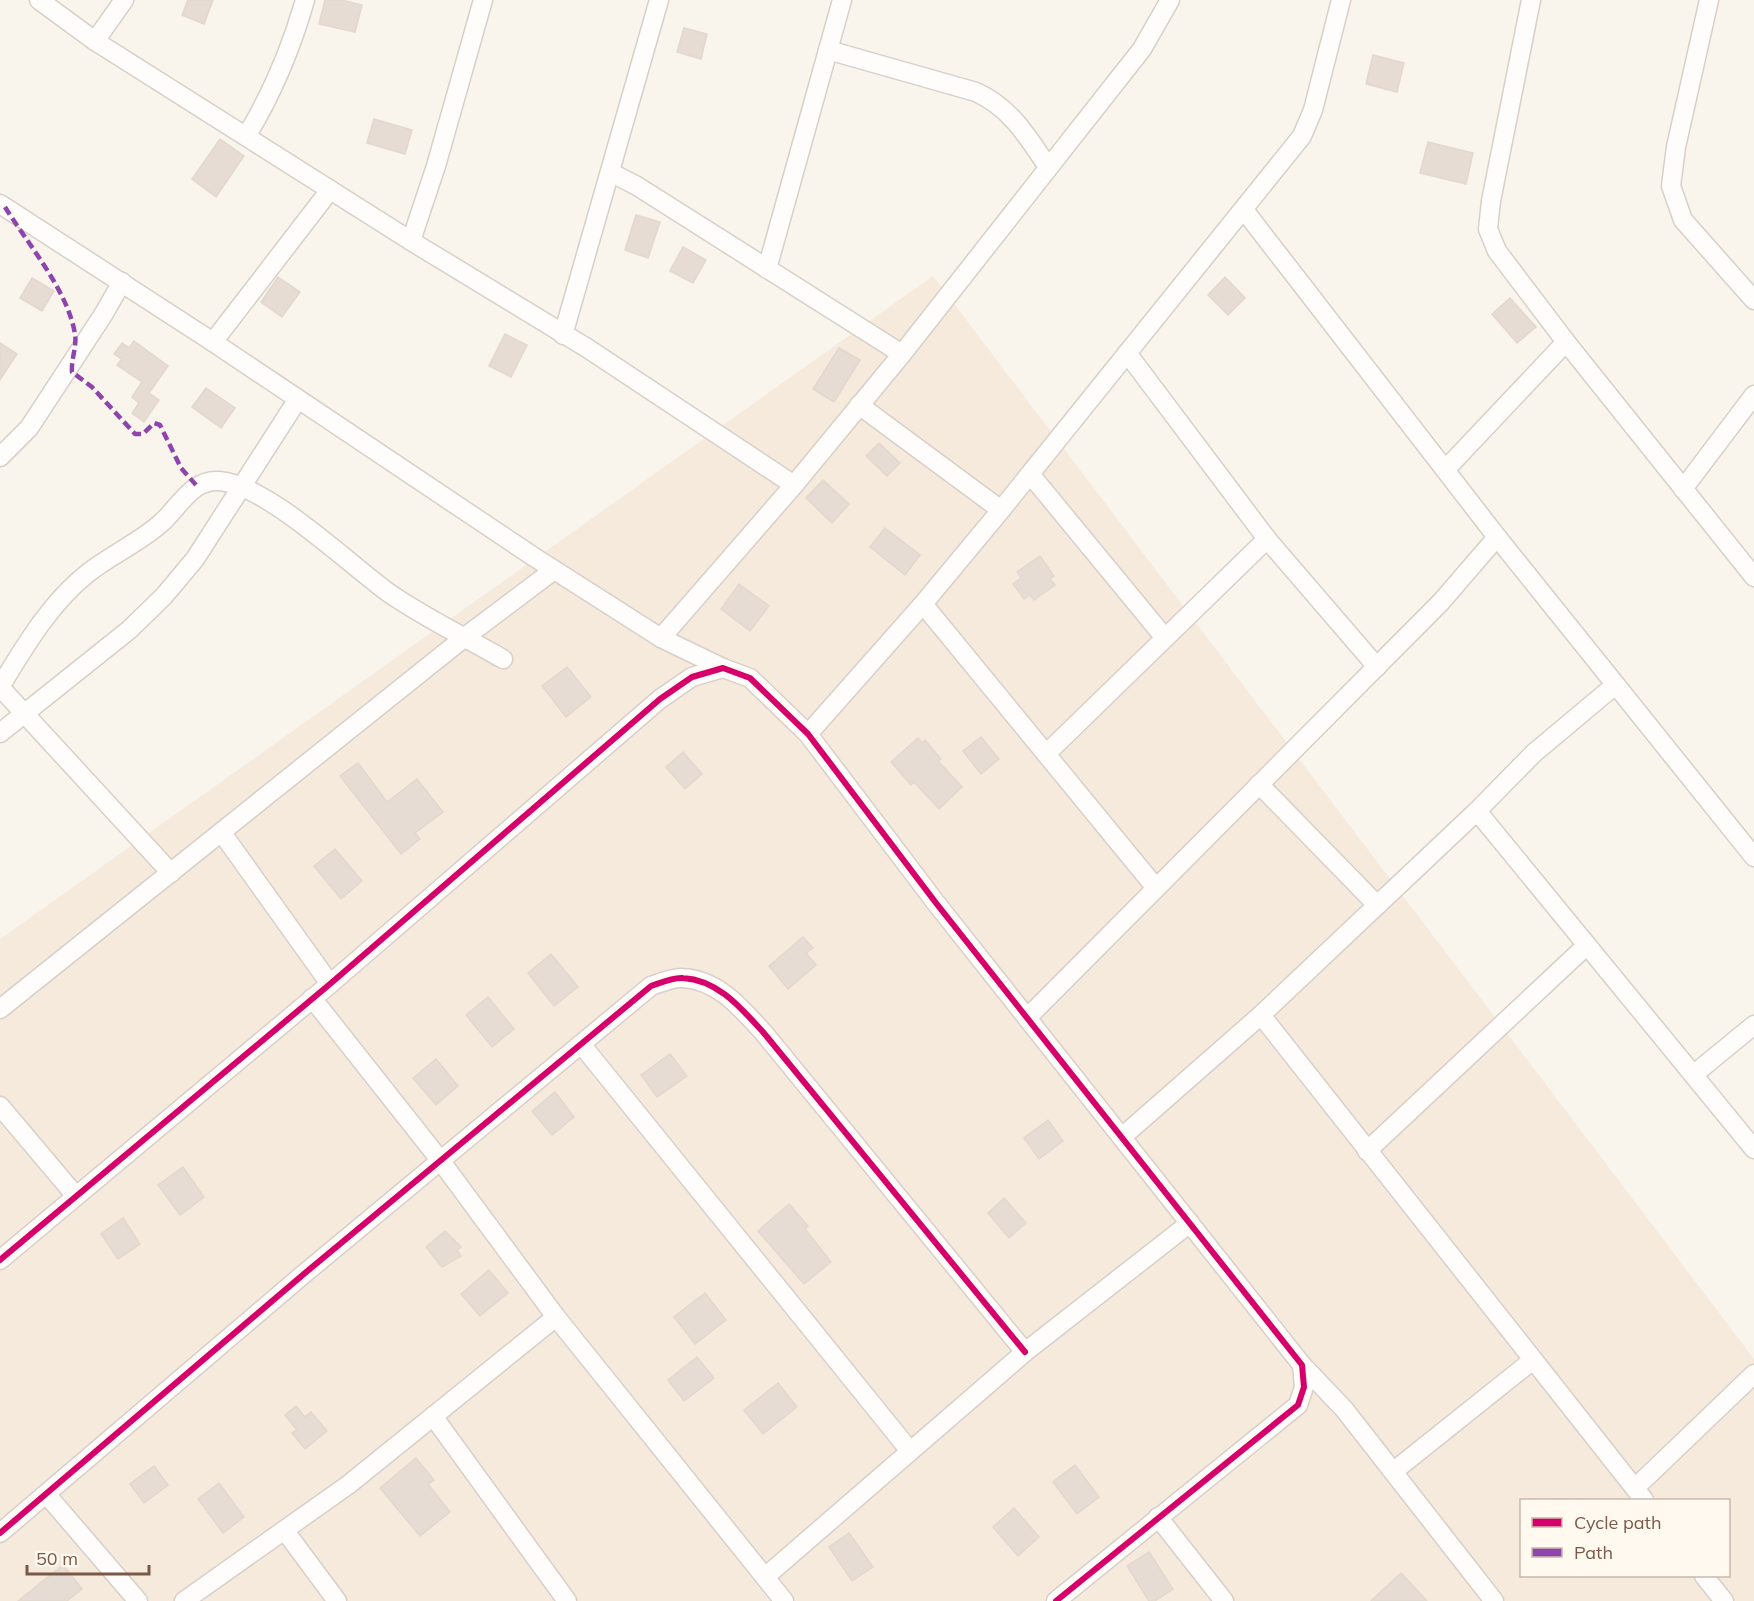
<svg xmlns="http://www.w3.org/2000/svg" width="1754" height="1601" font-family="Mulish,sans-serif">
<rect width="100%" height="100%" fill="#f9f4ec"/>
<path fill="#f6eadc" fill-rule="evenodd" d="M933 276 1754 1359V1601H0V939ZM1522 1500H1728V1576H1522Z"/>
<g fill="#e6dcd3" stroke="#e3d7ce" stroke-width="1.5">
<path d="M188 0H213L204 24 182 15Z"/>
<path d="M325 0H341L362 5 355 32 319 24Z"/>
<path d="M684 28 707 34 701 59 677 52Z"/>
<path d="M1373 55 1404 63 1397 92 1366 84Z"/>
<path d="M374 119 412 130 405 154 367 143Z"/>
<path d="M220 139 244 156 216 197 192 179Z"/>
<path d="M1428 142 1473 153 1466 184 1420 173Z"/>
<path d="M636 215 660 222 648 258 625 250Z"/>
<path d="M683 247 706 260 693 283 670 271Z"/>
<path d="M278 277 300 292 282 317 261 302Z"/>
<path d="M1225 277 1245 298 1228 315 1208 295Z"/>
<path d="M32 278 54 291 42 311 20 298Z"/>
<path d="M1510 298 1536 327 1517 343 1492 314Z"/>
<path d="M505 334 527 345 511 377 489 366Z"/>
<path d="M134 341 168 366 149 393 159 400 144 422 132 413 139 403 132 397 142 382 117 365 122 359 114 354 122 343 129 348Z"/>
<path d="M0 343 17 354 0 380Z"/>
<path d="M839 348 860 360 834 402 813 389Z"/>
<path d="M206 388 235 408 221 428 192 407Z"/>
<path d="M879 443 900 463 887 476 866 456Z"/>
<path d="M823 480 849 504 832 523 806 498Z"/>
<path d="M885 528 920 555 905 575 870 547Z"/>
<path d="M1040 556 1054 576 1050 579 1055 585 1034 600 1030 595 1024 599 1013 584 1021 578 1017 572Z"/>
<path d="M739 584 769 606 750 631 721 609Z"/>
<path d="M567 667 591 697 566 717 542 686Z"/>
<path d="M981 737 999 759 981 774 963 751Z"/>
<path d="M918 738 922 743 925 740 941 759 938 761 962 787 939 809 914 782 911 785 891 762Z"/>
<path d="M683 752 702 774 685 789 666 767Z"/>
<path d="M358 763 387 802 417 779 443 812 415 833 420 839 401 854 340 776Z"/>
<path d="M335 849 362 881 341 899 314 866Z"/>
<path d="M803 937 813 948 806 953 816 965 788 989 769 966Z"/>
<path d="M551 954 578 987 554 1006 528 973Z"/>
<path d="M488 997 514 1029 492 1047 466 1015Z"/>
<path d="M670 1054 687 1076 657 1097 641 1075Z"/>
<path d="M436 1059 458 1086 436 1105 413 1078Z"/>
<path d="M555 1092 574 1117 552 1135 532 1111Z"/>
<path d="M1048 1120 1063 1141 1039 1159 1024 1138Z"/>
<path d="M183 1167 204 1197 180 1215 158 1185Z"/>
<path d="M1004 1198 1026 1223 1009 1238 988 1213Z"/>
<path d="M789 1204 808 1226 805 1229 831 1262 804 1284 758 1231Z"/>
<path d="M123 1218 140 1244 118 1259 101 1234Z"/>
<path d="M445 1231 461 1247 457 1250 461 1256 442 1267 426 1247Z"/>
<path d="M489 1270 508 1293 480 1316 461 1294Z"/>
<path d="M705 1293 726 1320 695 1344 674 1317Z"/>
<path d="M697 1357 714 1378 684 1401 668 1380Z"/>
<path d="M778 1383 797 1407 763 1434 744 1410Z"/>
<path d="M296 1406 305 1417 311 1412 327 1431 305 1449 292 1433 297 1430 285 1415Z"/>
<path d="M416 1458 434 1480 428 1484 450 1512 420 1536 380 1488Z"/>
<path d="M1075 1465 1099 1497 1077 1514 1053 1482Z"/>
<path d="M154 1466 168 1485 144 1503 130 1484Z"/>
<path d="M219 1483 244 1517 223 1533 198 1499Z"/>
<path d="M1014 1508 1039 1537 1018 1556 993 1527Z"/>
<path d="M849 1533 873 1567 852 1581 829 1547Z"/>
<path d="M1149 1552 1173 1589 1155 1601H1149L1127 1566Z"/>
<path d="M63 1565 82 1589 67 1601H18Z"/>
<path d="M1401 1573 1427 1601H1371Z"/>
</g>
<g fill="none" stroke-linecap="round" stroke-linejoin="round">
<g stroke="#d8cfc8" stroke-width="21">
<g id="street">
<path d="M39 0 95 41 411 241 587 348 794 485"/>
<path d="M1531 0 1491 201 1488 229 1497 251 1566 342 1754 577"/>
<path d="M1709 0 1676 147 1671 186 1683 220 1754 300"/>
<path d="M95 41 124 0"/>
<path d="M828 50 976 92C1011 108 1027 136 1048 167"/>
<path d="M247 135C273 92 291 49 305 0"/>
<path d="M610 172 637 186 902 354"/>
<path d="M0 204 213 342 534 557 661 638 723 668"/>
<path d="M1244 210 1497 537 1754 857"/>
<path d="M411 241 436 166 483 0"/>
<path d="M767 269 842 0"/>
<path d="M563 335 659 0"/>
<path d="M213 342 330 190"/>
<path d="M1127 353 1267 539 1377 667"/>
<path d="M859 405 1001 510"/>
<path d="M0 457 29 428 103 315 122 282"/>
<path d="M1445 470 1566 342"/>
<path d="M1030 474 1165 638"/>
<path d="M1683 489 1754 395"/>
<path d="M923 604 1156 888"/>
<path d="M661 638 794 485 902 354 1142 49 1170 0"/>
<path d="M0 687C25 646 50 603 88 573 111 555 138 543 160 524 179 508 191 479 219 481 266 484 350 565 389 593 425 618 465 637 503 659"/>
<path d="M0 687 171 873"/>
<path d="M0 733 129 630 164 596 195 559 298 399"/>
<path d="M808 734 923 604 1001 510 1302 136 1313 110 1341 0"/>
<path d="M1046 754 1267 539"/>
<path d="M1259 784 1377 905"/>
<path d="M1477 811 1754 1149"/>
<path d="M222 833 330 984"/>
<path d="M312 998 440 1160 556 1317 784 1601"/>
<path d="M0 1009 465 637 554 570"/>
<path d="M1261 1015 1644 1500"/>
<path d="M1027 1018 1441 602 1497 537"/>
<path d="M581 1044 910 1451"/>
<path d="M1693 1075 1754 1025"/>
<path d="M0 1106 75 1195"/>
<path d="M1122 1137 1261 1015 1477 811 1534 753 1614 686"/>
<path d="M1367 1151 1587 945"/>
<path d="M0 1260 330 984 660 699 692 677 723 668 750 678 808 734 936 903 1302 1365 1304 1387 1298 1405 1056 1601"/>
<path d="M1302 1365 1344 1409 1494 1601"/>
<path d="M433 1416 567 1601"/>
<path d="M1394 1471 1533 1360"/>
<path d="M1635 1488 1754 1374"/>
<path d="M47 1495 138 1601"/>
<path d="M1158 1517 1224 1601"/>
<path d="M285 1531 337 1601"/>
<path d="M0 1533 305 1273 651 986C660 983 673 977 683 978 718 980 741 1008 763 1032L1025 1352"/>
<path d="M1704 1576 1724 1601"/>
<path d="M765 1577 1025 1352 1190 1223"/>
<path d="M184 1601 348 1485 556 1317"/>
</g>
</g>
<use href="#street" stroke="#fefdfc" stroke-width="18"/>
<path stroke="#8e44ad" stroke-width="4.5" stroke-dasharray="9 4.5" stroke-linecap="butt" d="M5 207C28 244 68 291 75 334 77 347 71 359 72 372L92 387 135 434H143L154 423 160 425 181 468 196 485"/>
<g stroke="#fff9ef" stroke-width="10">
<g id="cycleway">
<path d="M0 1260 330 984 660 699 692 677 723 668 750 678 808 734 936 903 1302 1365 1304 1387 1298 1405 1056 1601"/>
<path d="M0 1533 305 1273 651 986C660 983 673 977 683 978 718 980 741 1008 763 1032L1025 1352"/>
</g>
</g>
<use href="#cycleway" stroke="#d6006c" stroke-width="6"/>
</g>
<rect x="1520" y="1499" width="210" height="78" fill="#fff9ef" stroke="#cab9ac" stroke-width="1.5"/>
<rect x="1532" y="1518" width="30" height="9" fill="#d6006c" stroke="#cab9ac" stroke-width="1.5"/>
<text x="1574" y="1529" font-size="18" fill="#7b5948">Cycle path</text>
<rect x="1532" y="1548" width="30" height="9" fill="#8e44ad" stroke="#cab9ac" stroke-width="1.5"/>
<text x="1574" y="1559" font-size="18" fill="#7b5948">Path</text>
<path d="M27 1565v9h122v-9" fill="none" stroke="#7b5948" stroke-width="3"/>
<text x="36" y="1565" font-size="18" fill="#7b5948" stroke="#fff9ef" stroke-width="4.5" paint-order="stroke">50 m</text>
</svg>
